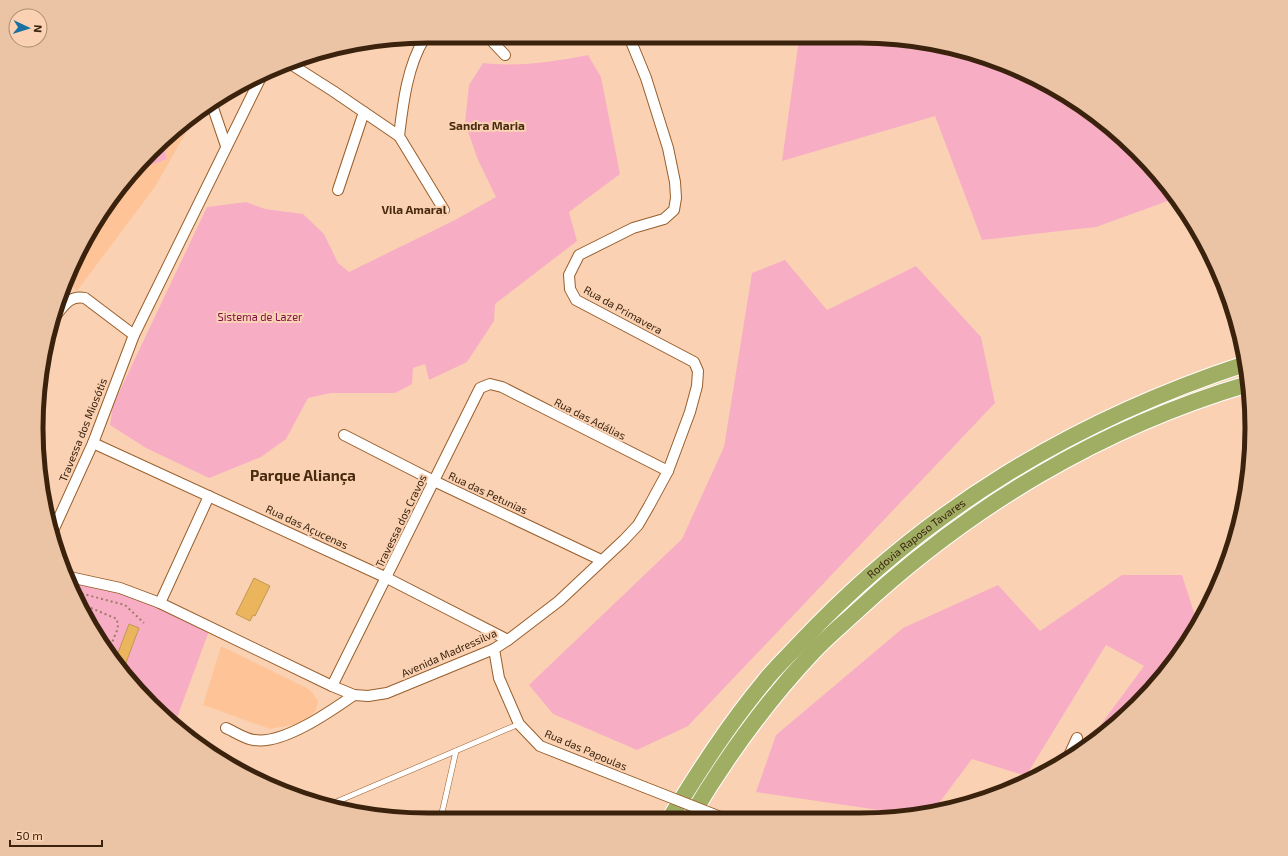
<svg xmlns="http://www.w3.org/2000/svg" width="1288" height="856" font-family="'Exo 2',sans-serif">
<rect width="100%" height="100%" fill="#fad2b3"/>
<g fill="#fec497">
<path d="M191 120H193L155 187 77 291 65 281 66 278 117 189Z"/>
<path d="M221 646 305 687 312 692 318 701 316 710 310 717 297 724 270 729 203 705Z"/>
</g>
<g fill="#f7aec5">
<path d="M799 39H911L1033 76 1119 133 1171 190 1176 198 1096 227 982 240 935 116 782 161Z"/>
<path d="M588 55 601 77 620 174 569 212 577 241 495 304 494 321 467 362 429 380 425 364 413 368 412 384 395 393H331L308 398 286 439 261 457 209 478 146 448 110 425 113 405 207 207 246 202 265 209 303 214 324 234 338 263 349 272 455 220 496 197 478 160 465 123 469 85 483 63C519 67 552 62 588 55Z"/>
<path d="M163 146 167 159 138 170Z"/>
<path d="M785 260 827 310 916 266 981 337 995 403 688 726 637 750 553 714 529 685 682 539 724 447 752 273Z"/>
<path d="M1122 575H1182L1198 625 1155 687 1098 739 1091 744 1102 723 1144 666 1106 645 1026 776 972 759 933 811 913 815 756 792 776 735 903 628 998 585 1040 631Z"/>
<path d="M66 579 136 597 209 631 174 726 169 723 89 624Z"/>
</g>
<g fill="#eab55d" stroke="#c29852">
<path d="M254 578 270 586 255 616 253 615 250 621 236 614Z"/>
<path d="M129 624 139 628 124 668 116 658Z"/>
</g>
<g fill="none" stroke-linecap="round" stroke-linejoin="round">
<g stroke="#995e2b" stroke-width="6">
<g id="service">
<path d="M336 802 519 724"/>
<path d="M441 817 456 751"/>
</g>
</g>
<g stroke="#995e2b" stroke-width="12">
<g id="minor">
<path d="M424 39C407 67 403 104 399 136L444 210"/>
<path d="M490 39 505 55"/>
<path d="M289 63 333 91 399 136"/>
<path d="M211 102 226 146"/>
<path d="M338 190 364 112"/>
<path d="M57 314C65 304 71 295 85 298L134 335"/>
<path d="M344 435 434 481 601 560"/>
<path d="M93 443 387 578 508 640"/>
<path d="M52 533 93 443 134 335 261 77"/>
<path d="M65 576 120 588 160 603 332 686 354 695 368 696 387 693 494 649 508 640 559 601 624 540 638 525 649 506 668 471 690 412 697 386 698 371 694 362 576 300 570 289 569 275 579 255 633 228 664 219 674 210 676 198 675 182 668 148 646 78 630 39"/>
<path d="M160 603 209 496"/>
<path d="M494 649 499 678 519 724 540 746 644 787"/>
<path d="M332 686 480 388 490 384 502 387 668 471"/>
<path d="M226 728C235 732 245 739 254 740 283 745 331 711 354 695"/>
<path d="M1068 758 1077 738"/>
</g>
</g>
<g stroke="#fff" stroke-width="18">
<g id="trunk">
<path id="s1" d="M670 818C699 771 729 724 764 682 775 668 788 656 800 643 925 510 1072 421 1245 364"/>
<path d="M690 818C725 759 766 702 813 652 827 637 843 624 858 610 970 506 1102 427 1248 384"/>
</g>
</g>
<g stroke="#9c7c62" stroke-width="2" stroke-dasharray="2 3" stroke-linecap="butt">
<path d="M72 591 125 605 144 623"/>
<path d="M77 602 117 619 118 628 109 650"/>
</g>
<use href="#service" stroke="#fff" stroke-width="5"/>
<use href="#minor" stroke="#fff" stroke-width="10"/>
<use href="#trunk" stroke="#a0ae63" stroke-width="16"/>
<g stroke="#995e2b" stroke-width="12" stroke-linecap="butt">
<path id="minor-bridge" d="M644 787 723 818"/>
</g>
<use href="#minor-bridge" stroke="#fff" stroke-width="10"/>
</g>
<g text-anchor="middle" stroke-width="4" stroke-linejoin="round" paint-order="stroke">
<g font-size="11" fill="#3b220d" stroke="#fad2b3">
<text transform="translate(623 310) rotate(29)" y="4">Rua da Primavera</text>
<text transform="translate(590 419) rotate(27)" y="4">Rua das Adálias</text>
<text transform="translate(83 430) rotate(-68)" y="4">Travessa dos Miosótis</text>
<text transform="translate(488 493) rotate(25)" y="4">Rua das Petunias</text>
<text transform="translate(401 521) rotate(-64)" y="4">Travessa dos Cravos</text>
<text transform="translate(307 527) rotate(25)" y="4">Rua das Açucenas</text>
<text dy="4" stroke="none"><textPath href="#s1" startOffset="375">Rodovia Raposo Tavares</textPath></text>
<text transform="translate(449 653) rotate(-24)" y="4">Avenida Madressilva</text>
<text transform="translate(586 750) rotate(23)" y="4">Rua das Papoulas</text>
</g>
<g font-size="11" fill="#7f0a44" stroke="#fad2b3">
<text x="260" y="321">Sistema de Lazer</text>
</g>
<g font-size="12" font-weight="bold" fill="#4a2b10" stroke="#fad2b3">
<text x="487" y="130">Sandra Maria</text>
<text x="414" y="214">Vila Amaral</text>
</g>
<g font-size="15" font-weight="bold" fill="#4a2b10" stroke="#fad2b3">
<text x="303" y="481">Parque Aliança</text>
</g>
</g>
<path d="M0 0H1288V856H0ZM428 43H860A385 385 0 0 1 1245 428V428A385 385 0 0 1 860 813H428A385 385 0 0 1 43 428V428A385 385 0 0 1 428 43Z" fill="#ebc4a6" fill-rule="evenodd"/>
<path fill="none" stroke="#3b220d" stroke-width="5" d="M428 43H860A385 385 0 0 1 1245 428V428A385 385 0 0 1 860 813H428A385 385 0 0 1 43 428V428A385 385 0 0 1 428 43Z"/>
<g transform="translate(28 28) rotate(94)"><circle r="19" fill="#fad2b3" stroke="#ae8c71"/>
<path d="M0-3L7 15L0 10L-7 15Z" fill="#1871a0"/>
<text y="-6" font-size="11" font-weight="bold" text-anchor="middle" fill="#3b220d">N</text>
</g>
<path d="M10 840v6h92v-6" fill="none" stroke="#3b220d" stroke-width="2"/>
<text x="16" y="840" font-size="12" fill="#3b220d" stroke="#fad2b3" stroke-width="3" paint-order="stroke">50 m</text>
</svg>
